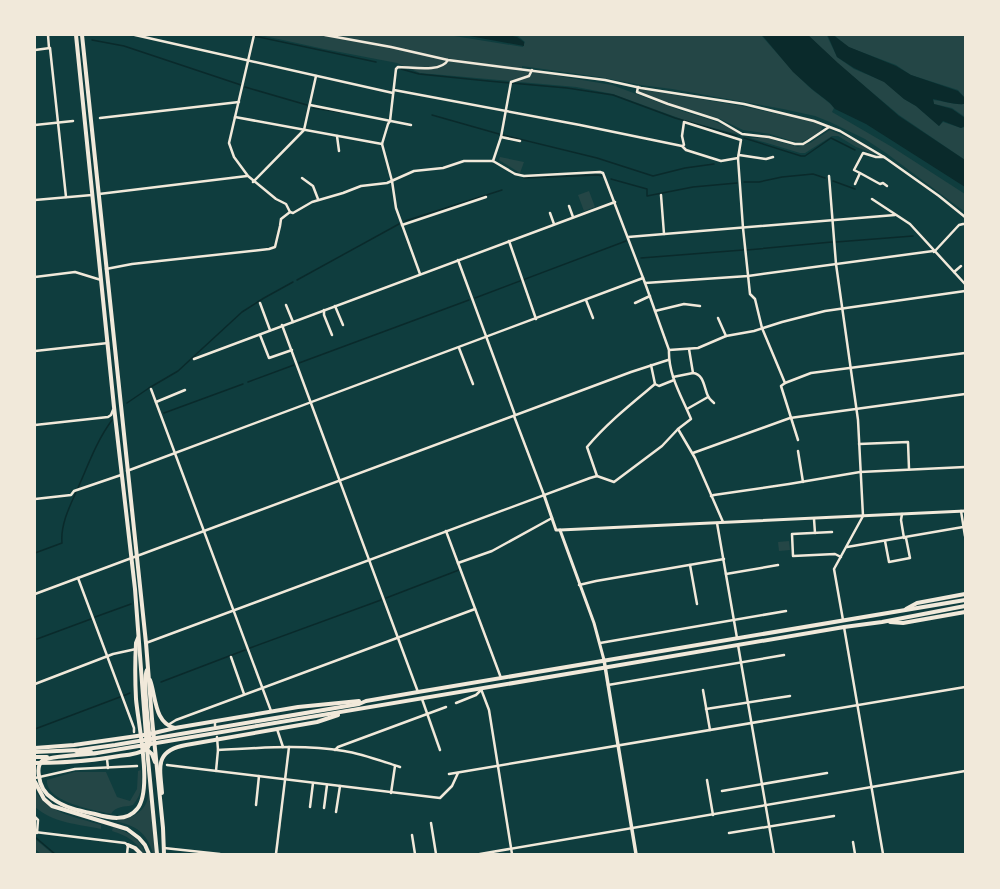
<svg xmlns="http://www.w3.org/2000/svg" width="1000" height="889" font-family="Merriweather,serif">
<rect width="100%" height="100%" fill="#0f3d3e"/>
<g fill="#244646">
<path d="M260 35H448L523 47 525 42 518 36 512 35H761C776 52 791 70 808 86 816 94 827 99 834 108L832 112 892 147 965 194V212L886 153 865 139 830 122 815 116 783 109 672 89 641 85 599 77 522 66V70L612 85 682 111 711 120 737 131 740 135 684 120 613 94 576 87 420 73 397 63 324 49Z"/>
<path d="M808 35 827 36 837 57 854 69 885 82 904 99 916 106 939 126 943 122 961 128 965 127V160L899 115 837 63Z"/>
<path d="M834 35H965V98L958 90 911 75 896 65 848 47Z"/>
<path d="M639 89 742 106 813 122 822 126 821 131 804 141 800 142 792 141 770 134 743 130 718 118 675 106 639 92Z"/>
<path d="M933 100C944 101 954 105 965 104V117L952 108 934 104Z"/>
<path d="M830 130 857 142 878 155 856 147 838 136H832L805 153H800L750 138H767L798 147 810 143Z"/>
<path d="M500 157 524 162 520 173 499 160Z"/>
<path d="M589 191 595 207 584 211 578 195Z"/>
<path d="M789 541 790 550 779 551 778 542Z"/>
<path d="M141 770C142 785 143 793 133 805 125 807 115 806 111 814 94 810 45 802 47 780L74 772H106L117 797 130 801 137 789 138 771Z"/>
<path d="M149 784 155 853H153C146 832 137 826 115 821 129 819 144 814 148 798 149 794 148 789 148 785Z"/>
<path d="M35 791C50 814 76 817 101 825V829C78 824 53 823 35 807Z"/>
<path d="M113 827C127 832 141 838 145 854H144C135 840 127 836 112 831Z"/>
<path d="M35 839 53 854H41L35 849Z"/>
</g>
<g fill="#0a2a2b">
<path d="M464 35H508L517 37 524 42V46Z"/>
<path d="M762 35H808L838 63 899 116 965 160V187L866 124 835 109 830 103 812 89 793 72Z"/>
<path d="M827 35H833L849 47 896 66 911 75 958 91 965 98V104C954 105 944 101 933 99L934 104 952 109 965 118V126L961 128 943 121 939 126 916 106 904 99 884 82 854 68 837 57 828 36Z"/>
</g>
<g fill="none" stroke-linecap="round" stroke-linejoin="round">
<g stroke="#0a2a2b" stroke-width="1.5">
<path d="M249 35 376 62"/>
<path d="M92 40 124 46 241 85"/>
<path d="M401 69 419 74 488 81 567 88 613 95 675 118 737 136"/>
<path d="M245 87 307 105"/>
<path d="M313 108 340 112"/>
<path d="M432 115 499 134"/>
<path d="M503 135 597 158 653 176 685 168 714 164"/>
<path d="M744 138 801 156H805L831 138 855 150"/>
<path d="M524 178 598 175 602 176"/>
<path d="M611 179 647 189V196L693 187 737 183"/>
<path d="M833 181 855 189"/>
<path d="M744 182H759L782 177 813 174 825 178"/>
<path d="M405 221 502 190"/>
<path d="M836 242 913 236"/>
<path d="M747 250 832 242"/>
<path d="M641 258 743 250"/>
<path d="M297 280 399 224"/>
<path d="M475 298 626 241"/>
<path d="M299 363 469 300"/>
<path d="M248 382 294 365"/>
<path d="M127 403 149 388 178 371 242 312 264 298 293 282"/>
<path d="M164 413 243 384"/>
<path d="M35 553 62 543C60 522 73 500 81 481 90 460 98 439 112 420"/>
<path d="M386 598 459 570"/>
<path d="M95 617 131 604"/>
<path d="M37 639 91 619"/>
<path d="M250 648 381 600"/>
<path d="M161 682 245 650"/>
<path d="M123 696 130 693"/>
<path d="M35 729 120 697"/>
<path d="M35 837 55 854"/>
</g>
<g stroke="#f1e9da" stroke-width="2.5">
<path d="M48 35 49 48"/>
<path d="M135 35 393 93"/>
<path d="M325 35 391 47 448 60 605 80 641 88 744 104 814 121 840 131 884 157 939 196 965 217"/>
<path d="M35 50 50 48 66 197"/>
<path d="M638 87 637 92 668 104 718 120 742 134 769 137 795 144H803L808 141 829 127"/>
<path d="M394 90 580 125 682 146 686 150 721 161 738 158 741 140 684 122 682 136 684 145 682 146"/>
<path d="M310 105 411 125"/>
<path d="M235 117 382 144"/>
<path d="M100 118 239 102"/>
<path d="M35 125 73 121"/>
<path d="M337 136 339 151"/>
<path d="M501 137 520 141"/>
<path d="M739 155 766 159 773 157"/>
<path d="M738 158 743 228 750 294 755 299 762 328 785 383"/>
<path d="M493 161 501 137 511 82 529 76 532 70"/>
<path d="M860 173 880 184 883 183 887 186"/>
<path d="M829 176 836 264 858 420 863 516 834 569 843 620"/>
<path d="M302 178 313 186 318 199"/>
<path d="M253 182 304 130 316 76"/>
<path d="M855 184 860 173 854 170 863 153 876 157H884"/>
<path d="M99 194 247 176"/>
<path d="M661 195 664 234"/>
<path d="M872 199 910 224 965 284"/>
<path d="M35 200 92 195"/>
<path d="M569 206 573 217"/>
<path d="M550 213 554 224"/>
<path d="M402 225 486 197"/>
<path d="M628 237 895 215"/>
<path d="M509 241 536 319"/>
<path d="M934 252 959 225 963 224H965"/>
<path d="M458 260 515 415"/>
<path d="M106 269 132 264 269 249 275 247 280 226 281 219 290 212 286 204 276 199 248 176 234 157 229 143 254 35"/>
<path d="M954 272 961 266"/>
<path d="M420 274 396 208 392 181 382 144 388 124 390 121 396 69 398 67C411 67 441 73 448 60"/>
<path d="M35 277 75 272 101 280"/>
<path d="M645 283 748 276 933 251"/>
<path d="M586 300 593 318"/>
<path d="M260 303 270 330"/>
<path d="M635 303 650 296"/>
<path d="M286 305 293 322"/>
<path d="M335 306 343 325"/>
<path d="M324 310V315L332 335"/>
<path d="M655 311 684 304 700 306"/>
<path d="M718 318 726 336"/>
<path d="M282 325 418 692"/>
<path d="M260 335 269 358 292 350"/>
<path d="M459 348 473 384"/>
<path d="M689 349 693 373C704 374 704 388 708 396 709 399 712 401 714 403"/>
<path d="M669 350 698 348 726 336 754 331 782 322 825 311 965 291"/>
<path d="M35 351 108 343"/>
<path d="M194 359 615 202"/>
<path d="M651 365 655 384 659 386 674 380"/>
<path d="M673 377 693 373"/>
<path d="M151 389 271 711"/>
<path d="M156 402 185 390"/>
<path d="M687 409 708 397"/>
<path d="M514 416 544 495"/>
<path d="M35 425 108 417 111 415 113 410"/>
<path d="M678 429 695 458 723 522"/>
<path d="M798 440 781 386 785 383 811 373 965 353"/>
<path d="M859 444 908 442 909 469"/>
<path d="M798 451 803 482"/>
<path d="M693 453 790 418 965 394"/>
<path d="M127 471 643 278"/>
<path d="M597 476 587 447C607 423 631 404 655 384"/>
<path d="M711 496 714 495 789 484 860 472 965 467"/>
<path d="M35 499 71 495 74 491 121 475"/>
<path d="M961 511 965 536"/>
<path d="M902 514 901 520 904 538"/>
<path d="M814 519 815 533"/>
<path d="M717 523 737 638"/>
<path d="M446 531 501 678"/>
<path d="M832 532 792 534 793 556 835 554 841 557"/>
<path d="M885 541 889 562 910 558 906 538"/>
<path d="M847 547 963 527"/>
<path d="M458 563 492 551 552 518"/>
<path d="M690 565 697 604"/>
<path d="M726 574 778 565"/>
<path d="M78 578 134 728V732"/>
<path d="M579 585 596 581 724 559"/>
<path d="M35 594 631 372 668 360"/>
<path d="M844 627 883 854"/>
<path d="M146 643 590 478 597 476 614 482 662 446 678 429 691 419C682 397 668 375 669 350L645 283 603 173 600 172 524 176 515 174 493 161H464L443 168 414 171 387 183 361 186 343 193 312 202 293 213 290 212"/>
<path d="M600 643 786 611"/>
<path d="M738 645 774 854"/>
<path d="M231 657 244 694"/>
<path d="M35 684 113 654 136 649"/>
<path d="M608 685 784 655"/>
<path d="M481 689 489 710 512 854"/>
<path d="M703 690 710 730"/>
<path d="M422 699 440 750"/>
<path d="M456 703 476 695 481 690"/>
<path d="M706 709 790 696"/>
<path d="M215 722V726"/>
<path d="M168 725 176 720 475 609"/>
<path d="M277 729 283 747"/>
<path d="M218 750C260 748 302 744 344 751 363 754 381 761 400 767"/>
<path d="M335 750 338 747 446 707"/>
<path d="M107 759 108 768"/>
<path d="M167 765 440 798 452 786 458 773"/>
<path d="M216 771 218 750 217 737"/>
<path d="M449 774 965 687"/>
<path d="M35 778 75 769 137 766"/>
<path d="M707 780 713 815"/>
<path d="M722 791 827 773"/>
<path d="M391 793 395 766"/>
<path d="M256 805 259 776"/>
<path d="M310 807 313 783"/>
<path d="M324 808 327 785"/>
<path d="M336 812 340 786"/>
<path d="M35 817 38 820 37 833"/>
<path d="M431 823 436 854"/>
<path d="M35 832 125 843 128 845 127 854"/>
<path d="M729 833 834 816"/>
<path d="M412 835 415 854"/>
<path d="M853 842 855 854"/>
<path d="M164 848 220 854"/>
<path d="M276 854 289 747"/>
<path d="M480 854 965 771"/>
</g>
<g stroke="#f1e9da" stroke-width="3">
<path d="M544 495 556 530H560L594 623 604 660"/>
<path d="M560 530 965 511"/>
</g>
<path stroke="#f1e9da" stroke-width="3.5" d="M604 660 636 854"/>
<g stroke="#f1e9da" stroke-width="4">
<path d="M150 734 175 728"/>
<path d="M35 748 74 745 144 735"/>
<path d="M145 748 152 754 155 762"/>
<path d="M76 751 91 752"/>
<path d="M35 757H47"/>
<path d="M35 763C63 763 91 761 119 756 128 755 139 754 147 749L150 743C149 729 142 679 147 670"/>
</g>
<g stroke="#f1e9da" stroke-width="4">
<path d="M76 35 114 407 135 589 147 749 157 854"/>
<path d="M82 35 146 643 152 719 163 828 164 854"/>
<path d="M906 609 917 603 965 594"/>
<path d="M890 622 903 623 965 612"/>
<path d="M138 638 136 643C135 661 135 680 136 699 138 723 153 791 137 809 127 822 109 818 95 814 81 811 65 808 53 799 45 794 40 786 39 776 38 771 38 765 42 761 47 756 87 755 97 753 346 712 595 669 844 627L882 622 965 606"/>
<path d="M150 680C156 696 154 723 175 728L298 707 359 701"/>
<path d="M35 752 79 750 115 745 359 704 366 701 418 692 965 600"/>
<path d="M35 782 44 799 52 806 127 829 139 838 145 845 149 854"/>
<path d="M162 793C160 767 154 751 186 745L317 722 338 715"/>
<path d="M128 845 135 848 141 854"/>
</g>
</g>
<rect width="1000" height="889" fill="none" stroke="#f1e9da" stroke-width="72"/>
</svg>
